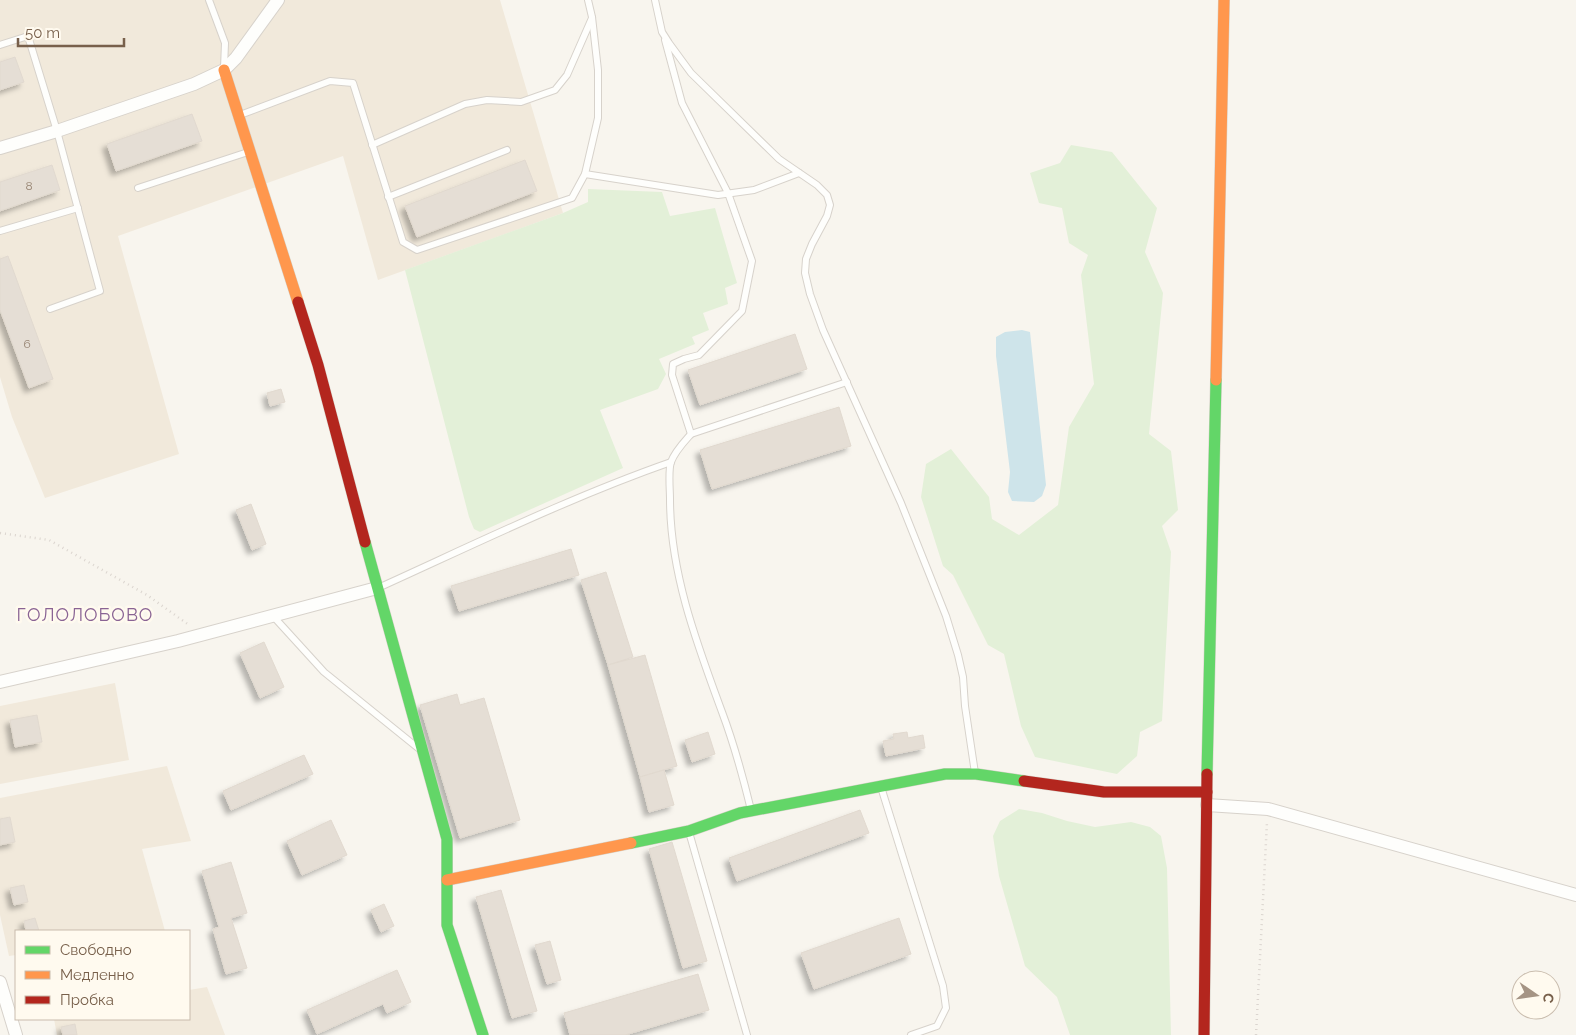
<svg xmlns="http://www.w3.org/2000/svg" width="1576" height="1035" font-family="Raleway,sans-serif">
<defs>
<filter id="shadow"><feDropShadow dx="-4.5" dy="4.5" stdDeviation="2.5" flood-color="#0004"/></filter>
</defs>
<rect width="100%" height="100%" fill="#f8f5ee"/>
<g fill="#f1e9db">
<path d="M0 0H500L563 213 378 280 343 156 118 236 179 454 45 498 12 417 0 377Z"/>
<path d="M115 683 129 760 0 784V706Z"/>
<path d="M167 766 191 841 142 849 165 931H16V955L9 956 0 915V798Z"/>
<path d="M207 987 225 1035H57L54 1019H189V990Z"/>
</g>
<g fill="#e3f0d8">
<path d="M1071 145 1112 152 1157 208 1145 252 1163 293 1149 434 1171 451 1178 510 1162 526 1171 552 1162 721 1140 732 1137 756 1117 774 1035 757 1021 726 1004 654 988 645 953 575 943 566 921 497 926 464 951 449 989 497 992 519 1019 535 1058 505 1069 427 1094 384 1081 275 1088 255 1069 243 1062 208 1039 203 1030 173 1060 163Z"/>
<path d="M588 189 662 192 670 216 715 208 737 283 725 288 728 304 703 313 709 330 692 337 695 344 659 359 666 374 658 389 600 410 623 468 480 532 474 529 469 517 405 270 563 213 588 202Z"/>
<path d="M1019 809 1042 813 1067 821 1095 827 1131 822 1150 827 1161 836 1167 868 1171 1035H1070L1057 997 1025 966 999 876 993 836 1000 821Z"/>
</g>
<path fill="#cee4ea" d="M1022 330 1030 332 1046 485 1042 496 1034 502 1012 501 1008 492 1010 472 996 356V337L1005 332Z"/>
<g fill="#e5ded5" stroke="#e1d9cf" filter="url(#shadow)">
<path d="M15 57 24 82 0 90V62Z"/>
<path d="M192 114 202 141 116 171 107 144Z"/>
<path d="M525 160 537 191 417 237 405 206Z"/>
<path d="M52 165 60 190 0 211V182Z"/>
<path d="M8 256 53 379 29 388 0 310V259Z"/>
<path d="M795 334 807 369 700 405 688 370Z"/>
<path d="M281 389 285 402 270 406 267 393Z"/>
<path d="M839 407 851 446 712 489 700 450Z"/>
<path d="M251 504 266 544 252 550 236 510Z"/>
<path d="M571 549 579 575 459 611 451 586Z"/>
<path d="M606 572 633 657 608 665 581 580Z"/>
<path d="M264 642 284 687 260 698 240 653Z"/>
<path d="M645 655 677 766 640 777 608 665Z"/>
<path d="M457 694 460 705 484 698 520 820 460 838 420 705Z"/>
<path d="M37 715 42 742 15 747 10 720Z"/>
<path d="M708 732 715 754 692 762 685 740Z"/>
<path d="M907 732 908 738 923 735 925 748 886 756 883 741 894 739 893 734Z"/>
<path d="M304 755 313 774 231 810 223 791Z"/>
<path d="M664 770 674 805 649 812 640 777Z"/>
<path d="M860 810 869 833 737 881 729 858Z"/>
<path d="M10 817 15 842 0 845V819Z"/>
<path d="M331 820 347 855 302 875 287 841Z"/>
<path d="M672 842 707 961 683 968 649 849Z"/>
<path d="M231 862 247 913 231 918 247 968 226 974 213 929 219 927 202 871Z"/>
<path d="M24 885 28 902 14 905 10 888Z"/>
<path d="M501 890 537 1011 512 1018 476 897Z"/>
<path d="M384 904 394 926 381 932 371 910Z"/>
<path d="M35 918 39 931H26L24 921Z"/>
<path d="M899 918 911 954 814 989 801 953Z"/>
<path d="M550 941 561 980 547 984 535 945Z"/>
<path d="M397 970 411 1002 387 1013 383 1004 317 1034 307 1010Z"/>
<path d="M698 974 709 1010 625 1035H570L564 1013Z"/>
<path d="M75 1024 77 1035H63L61 1027Z"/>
</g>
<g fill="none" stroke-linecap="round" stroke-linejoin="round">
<g stroke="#d7d2cb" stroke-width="8">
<g id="lane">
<path d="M209 0 225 43 224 68"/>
<path d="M655 0 662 32 669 43 691 73 779 159 817 185 827 195 830 205 827 216 812 244 806 259 805 273 810 294 823 330 901 503 946 616 958 655 963 677 965 706 975 773"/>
<path d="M665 40 682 103 728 193 752 261 742 311 699 355 684 359 673 364 672 375 691 434"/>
<path d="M0 45 28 36 57 131 100 291 50 309"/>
<path d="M240 115 330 81 353 83 403 242 417 250 572 198 585 174 598 118V70L592 17 588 0"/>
<path d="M372 145 465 104 487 100 521 102 555 90 567 75 592 18"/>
<path d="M585 174 718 195 754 190 799 173"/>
<path d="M138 188 248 152"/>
<path d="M388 197 507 150"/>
<path d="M0 231 78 208"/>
<path d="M378 588C475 544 571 497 671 462"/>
<path d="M273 616 324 672 418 748"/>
<path d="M881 787 943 986 946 1008 937 1026 911 1035"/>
<path d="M751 810C743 777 734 744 722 712 697 644 670 573 670 499 670 489 668 471 671 462 675 451 684 442 691 434L847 382"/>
<path d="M689 832 747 1035"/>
</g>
</g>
<g stroke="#d7d2cb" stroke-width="14">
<g id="street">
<path d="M0 148 57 131 194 84 224 70 236 58 278 0"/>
<path d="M0 682 178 641 377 588"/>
<path d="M1207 805 1268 809 1576 895"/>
<path d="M0 982 16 1035"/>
</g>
</g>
<g stroke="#d6d1c8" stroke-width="12">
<g id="fast">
<path d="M365 542 447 839V925L483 1035"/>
<path d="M1207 774 1216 380"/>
<path d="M631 843 689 831 740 813 945 774H976L1024 781"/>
</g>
</g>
<g stroke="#d6d1c8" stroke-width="12">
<g id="slow">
<path d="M224 70 298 302"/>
<path d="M1216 380 1224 0"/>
<path d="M447 880 631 843"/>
</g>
</g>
<g stroke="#d6d1c8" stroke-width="12">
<g id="jam">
<path d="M298 302 318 365 365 542"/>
<path d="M1024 781 1104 792H1207"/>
<path d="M1204 1035 1207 774"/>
</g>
</g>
<g stroke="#dbd5cf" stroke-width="2.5" stroke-dasharray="1 4" stroke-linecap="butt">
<path d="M0 533 49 540 147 595 189 625"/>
<path d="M1256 1035 1267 822"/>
</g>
<use href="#lane" stroke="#fefefc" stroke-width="6"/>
<use href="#street" stroke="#fefefc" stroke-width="12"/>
<use href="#fast" stroke="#63d668" stroke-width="11"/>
<use href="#slow" stroke="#ff974d" stroke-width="11"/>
<use href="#jam" stroke="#b3261e" stroke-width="11"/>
</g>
<g text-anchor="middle" stroke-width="5" stroke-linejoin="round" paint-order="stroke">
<g font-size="12" fill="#958270">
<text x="29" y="190">8</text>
<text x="27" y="348">6</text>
</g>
<g font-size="18" letter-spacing="1" fill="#896394" stroke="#fffaef">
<text x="85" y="621">ГОЛОЛОБОВО</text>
</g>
</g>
<rect x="15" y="930" width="175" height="90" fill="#fffaef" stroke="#c9bcad"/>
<rect x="25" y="946" width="25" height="8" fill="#63d668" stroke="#c9bcad"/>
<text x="60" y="955" font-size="15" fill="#78604b">Свободно</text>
<rect x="25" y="971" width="25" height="8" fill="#ff974d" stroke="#c9bcad"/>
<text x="60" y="980" font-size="15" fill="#78604b">Медленно</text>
<rect x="25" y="996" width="25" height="8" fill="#b3261e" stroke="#c9bcad"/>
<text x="60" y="1005" font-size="15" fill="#78604b">Пробка</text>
<g transform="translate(1536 995) rotate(103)"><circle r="24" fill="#fffaef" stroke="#c9bcad"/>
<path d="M0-4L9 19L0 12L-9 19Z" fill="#a59484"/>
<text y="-8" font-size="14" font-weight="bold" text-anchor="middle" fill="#78604b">С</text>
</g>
<path d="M18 38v8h106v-8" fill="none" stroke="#78604b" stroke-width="2.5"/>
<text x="25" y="38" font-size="15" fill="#78604b" stroke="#fffaef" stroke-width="4" paint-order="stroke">50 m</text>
</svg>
